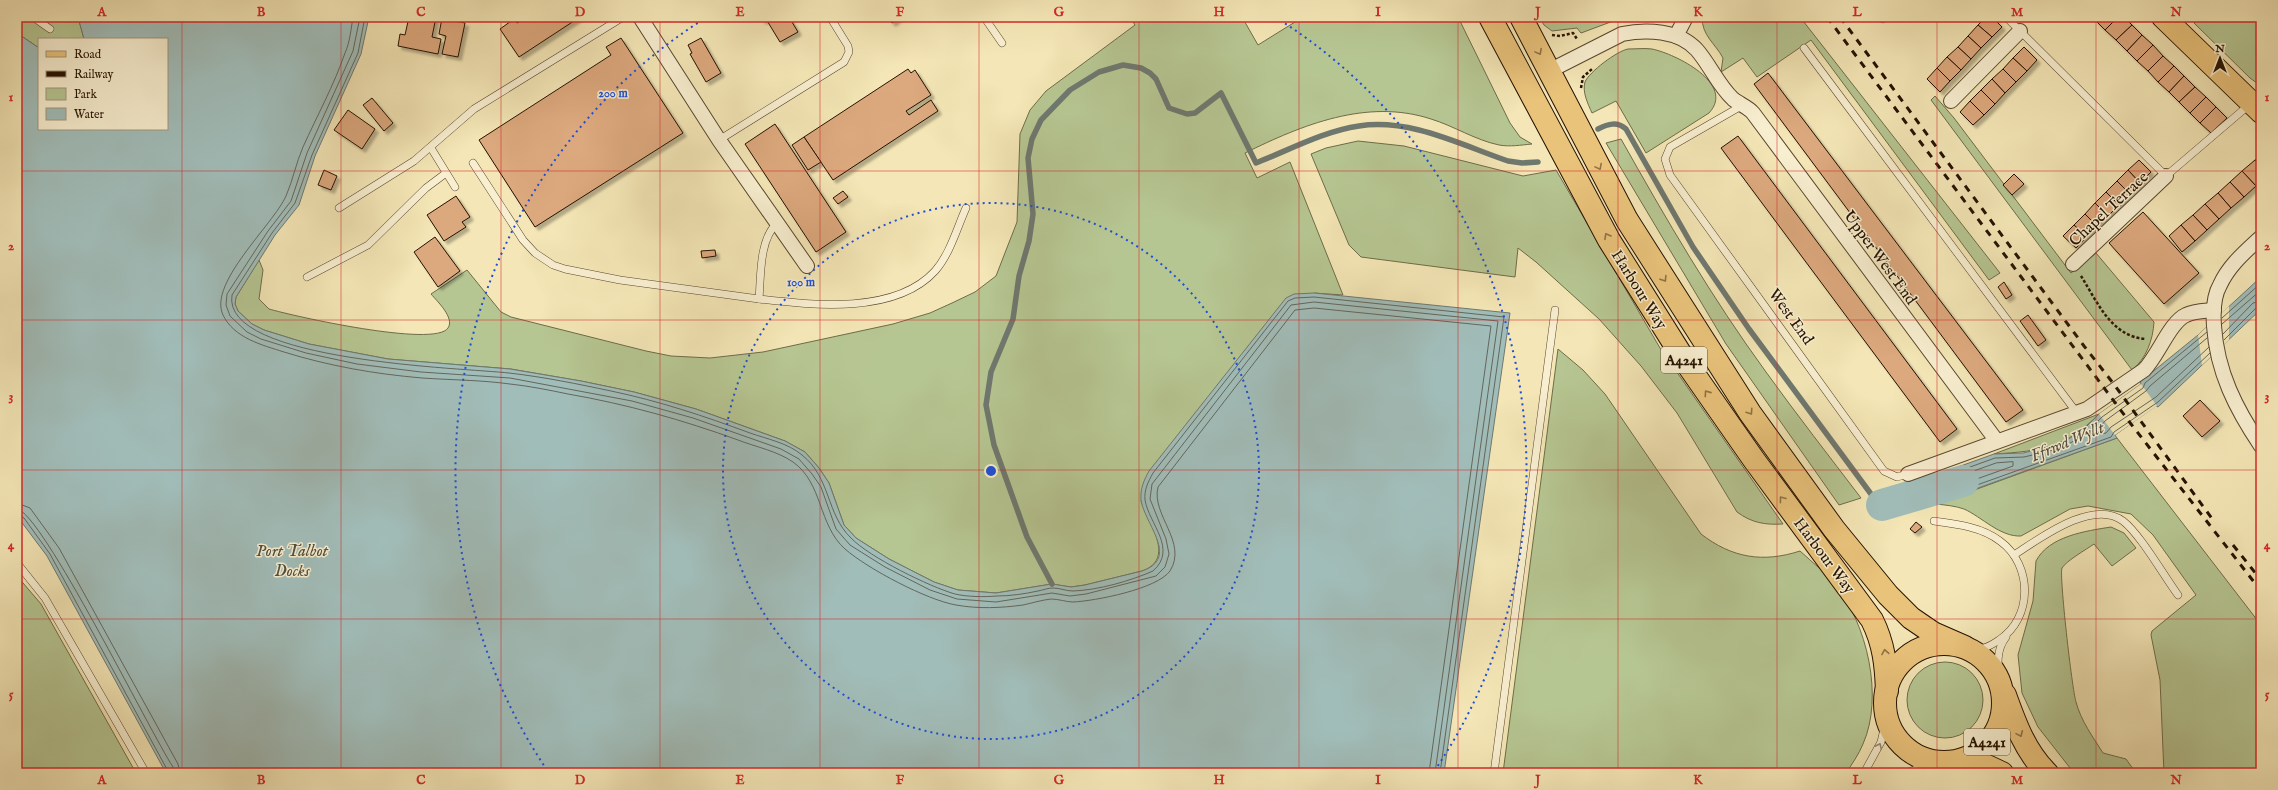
<svg xmlns="http://www.w3.org/2000/svg" width="2278" height="790" font-family="'IM FELL English',serif">
<defs>
<filter id="shadow"><feDropShadow dx="3.5" dy="3.5" stdDeviation="1" flood-color="#0004"/></filter>
</defs>
<rect width="100%" height="100%" fill="#f4e6b6"/>
<filter id="stains"><feTurbulence type="fractalNoise" baseFrequency=".005" numOctaves="4"/><feColorMatrix values="0 0 0 0 .2 0 0 0 0 .09 0 0 0 0 .02 0 0 0 .5 -.17"/></filter>
<radialGradient id="worn" r=".72"><stop offset=".6" stop-color="#630" stop-opacity="0"/><stop offset="1" stop-color="#630" stop-opacity=".3"/></radialGradient>
<g fill="#b6c692" stroke="#6e6c49">
<path d="M17 17H78L84 39H39V48L17 33Z"/>
<path d="M1130 17H1242L1258 45 1303 17H1458L1510 123 1520 137 1532 144C1521 145 1510 147 1499 145 1475 140 1454 126 1431 119 1367 98 1302 125 1245 153L1257 178 1290 162 1343 295 1314 293 1141 501C1149 524 1176 559 1142 571L1085 585 1071 587 1052 584 996 593 958 590 934 582 889 559 856 538 844 525 829 483 819 468 805 452 785 441 696 409 634 392 581 381 511 369 388 359 309 344 264 330 252 324 238 311 235 304 236 297 259 260 263 270 259 299 269 309C293 316 435 348 448 328 455 318 437 301 431 294L467 270 501 312 511 317 646 351 671 356 710 358 763 352 893 324 930 313 952 303 975 292 996 276 1017 222 1020 134 1030 110 1046 91 1135 25Z"/>
<path d="M1539 17H1643L1616 20 1581 33 1577 28 1552 31 1544 25Z"/>
<path d="M1702 17H1800L2000 273 1989 280 1811 40 1757 77 1743 58 1721 72 1723 58C1715 43 1702 36 1702 17Z"/>
<path d="M2199 17H2261V86L2250 78 2194 23Z"/>
<path d="M1628 49C1636 49 1644 48 1652 49 1676 54 1736 84 1709 113L1646 153 1616 101 1592 113C1588 104 1582 92 1585 82 1589 72 1617 51 1628 49Z"/>
<path d="M1935 96 1954 118 2071 273 2096 253 2154 322C2153 340 2146 359 2132 370L1931 100Z"/>
<path d="M1621 139C1666 219 1712 298 1766 372 1797 415 1829 456 1861 498L1839 505 1726 344 1606 143Z"/>
<path d="M1358 141 1404 146 1523 176 1556 170 1660 348 1783 524C1765 525 1752 523 1737 512L1677 413 1641 366 1599 319 1536 262 1518 248 1515 277 1361 257 1349 245 1311 154 1326 148Z"/>
<path d="M1558 349 1583 370 1605 394 1701 534C1732 558 1763 563 1800 551 1812 562 1825 572 1835 585 1867 623 1884 697 1863 744 1859 754 1852 764 1846 773H1503Z"/>
<path d="M2099 414C2065 448 2042 451 1994 454Z"/>
<path d="M2117 438 2261 625V773H2164L2160 680 2151 635 2152 631 2196 595 2153 535 2131 514 2088 506 2070 509 2021 536C2000 537 1982 517 1964 509 1956 506 1945 505 1936 504Z"/>
<path d="M2111 527 2124 533 2136 548 2112 566 2094 544C2087 549 2066 561 2062 568 2059 575 2072 689 2076 702 2081 721 2093 737 2103 753L2126 759 2136 773H2074L2038 727 2022 693 2018 655 2033 601 2036 561C2049 536 2086 531 2111 527Z"/>
<path d="M17 576 41 604 136 773H17Z"/>
<circle cx="1945" cy="700" r="38"/>
</g>
<g fill="#a1bdb9" stroke="#6f786f">
<path d="M78 17H369L361 54 315 156 299 205 275 235 236 297 235 304 238 311 252 324 264 330 309 344 388 359 510 369 581 381 634 392 696 409 785 441 805 452 819 468 829 483 844 525 856 538 889 559 934 582 958 590 996 593 1052 584 1071 587 1085 585 1142 571C1180 558 1145 525 1141 500 1140 489 1144 480 1149 471L1286 298 1294 294 1314 293 1510 313 1444 773H166L47 556 17 516V33L39 48V129H167V39H84Z"/>
<path d="M2261 277V309L2158 407 2156 406 2115 435 2117 438 1925 507 1916 482 1994 454 2023 453 2060 444 2082 431 2099 414 2141 384 2140 382 2198 335Z"/>
</g>
<g fill="#f4e6b6">
<path d="M2229 306V340L2202 365 2198 335Z"/>
<path d="M2141 384 2157 406 2115 435 2099 414Z"/>
</g>
<g fill="none" stroke-linecap="round" stroke-linejoin="round">
<g stroke="#63675c" stroke-width="1">
<path d="M353 17C351 29 350 42 345 53 334 85 317 116 303 147 296 163 293 180 286 196 273 225 208 283 223 315 234 338 262 345 284 352 329 366 375 374 422 378 451 380 481 380 510 384 529 386 549 390 568 394 626 404 683 420 738 440 756 447 777 451 793 462 823 483 818 525 845 549 868 569 927 600 956 605 978 609 1001 608 1023 605 1032 603 1042 600 1051 599 1059 599 1066 602 1073 602 1095 601 1157 589 1170 571 1188 542 1151 515 1158 487L1295 310 1314 308 1491 326 1429 773"/>
<path d="M360 17 353 51 307 153 291 201 268 231 227 294 226 305 230 316 247 332 261 339 306 353 357 364 421 372 510 378 632 401 693 418 781 449 799 459 812 474 821 487 836 529 850 545 885 567 930 590 957 599 996 602 1052 593 1070 596 1086 594 1156 576 1165 567 1169 554 1166 539 1150 499 1152 484 1291 305 1314 302 1498 321 1435 773"/>
<path d="M365 17 358 53 312 155 295 203 272 233 232 295C221 362 465 368 509 373 544 377 578 384 611 391 659 401 704 416 750 433 767 439 788 443 802 455 831 478 826 514 851 538 869 557 930 587 955 594 968 597 984 597 997 596 1010 596 1024 594 1038 591 1043 590 1048 588 1053 588 1060 588 1066 591 1073 591 1099 590 1130 581 1153 571 1178 549 1149 524 1145 500 1144 490 1148 482 1153 473L1288 301 1295 298 1314 297 1504 317 1440 773"/>
<path d="M2222 318 2261 283"/>
<path d="M2222 324 2261 290"/>
<path d="M2207 332 2145 383 2143 388 2102 417 2085 434 2062 448 2024 457 1995 458 1923 484 1922 486 1927 500H1935L2111 437 2114 432 2158 402 2210 353"/>
<path d="M2223 334 2253 303 2261 301"/>
<path d="M2207 338 2150 386 2146 391 2105 421 2092 436 2106 433 2111 427 2156 397 2209 347"/>
<path d="M2224 340 2257 307 2261 306"/>
<path d="M2013 462V466L1932 495 1928 489 1929 487 1996 463Z"/>
<path d="M17 503 30 508 59 548 178 764 180 773"/>
<path d="M17 509C41 510 151 734 173 767L174 773"/>
<path d="M17 514 24 518 50 554 169 773"/>
</g>
<g stroke="#6f786f" stroke-width="5.5">
<path d="M1598 129C1608 124 1617 121 1626 129L1693 247 1749 329 1871 494 1882 505"/>
<path d="M1052 584 1027 537 994 445 986 405 991 372 1013 319 1019 276 1029 241 1033 214 1028 158 1032 139 1041 120 1070 90 1099 72 1123 65 1141 68 1150 73 1156 79 1169 108 1187 114 1195 113 1221 93 1256 163C1289 150 1324 131 1359 126 1410 118 1461 145 1508 161L1522 163 1538 162"/>
</g>
<path stroke="#a1bdb9" stroke-width="32" d="M1882 505 1963 481"/>
</g>
<g fill="#dca87d" stroke="#251100" filter="url(#shadow)">
<path d="M409 17H436L432 37 441 39 438 54 398 46 400 34 405 35Z"/>
<path d="M527 17H580L519 57 500 29 514 19 517 23Z"/>
<path d="M760 17H789L798 32 780 42 766 19 763 21Z"/>
<path d="M888 17H900L892 23Z"/>
<path d="M1986 17H1992L2002 27 1992 37 1978 25Z"/>
<path d="M2098 17H2118L2105 30 2095 20Z"/>
<path d="M2118 17H2124L2132 25 2116 40 2105 30Z"/>
<path d="M442 18 465 23 458 57 442 54 446 36 439 34Z"/>
<path d="M1978 25 1992 37 1981 48 1968 36Z"/>
<path d="M2132 25 2142 35 2127 51 2116 40Z"/>
<path d="M2142 35 2153 45 2137 61 2127 51Z"/>
<path d="M1968 36 1981 48 1971 59 1958 47Z"/>
<path d="M621 38 683 133 535 227 479 140 611 55 606 47Z"/>
<path d="M701 38 721 73 706 82 690 54 692 53 688 45Z"/>
<path d="M2153 45 2163 56 2148 71 2137 61Z"/>
<path d="M1958 47 1971 59 1961 70 1947 57Z"/>
<path d="M2024 47 2037 60 2027 71 2013 58Z"/>
<path d="M2163 56 2174 66 2158 82 2148 71Z"/>
<path d="M1947 57 1961 70 1950 81 1937 68Z"/>
<path d="M2013 58 2027 71 2016 82 2003 69Z"/>
<path d="M2174 66 2184 76 2169 92 2158 82Z"/>
<path d="M1937 68 1950 81 1940 92 1927 79Z"/>
<path d="M908 69 911 73 915 70 931 95 906 111 909 115 931 100 938 111 833 180 804 137Z"/>
<path d="M2003 69 2016 82 2005 93 1992 79Z"/>
<path d="M1768 73 2023 410 2006 422 1754 84Z"/>
<path d="M2184 76 2195 87 2179 102 2169 92Z"/>
<path d="M1992 79 2005 93 1995 104 1981 90Z"/>
<path d="M2195 87 2206 97 2190 113 2179 102Z"/>
<path d="M1981 90 1995 104 1984 115 1970 101Z"/>
<path d="M2206 97 2216 107 2200 123 2190 113Z"/>
<path d="M372 98 393 123 384 131 363 105Z"/>
<path d="M1970 101 1984 115 1973 125 1960 112Z"/>
<path d="M2216 107 2227 118 2211 133 2200 123Z"/>
<path d="M348 110 375 129 362 149 334 130Z"/>
<path d="M775 124 846 232 816 252 745 144Z"/>
<path d="M1738 136 1957 429 1940 442 1721 148Z"/>
<path d="M804 137 821 162 808 170 792 145Z"/>
<path d="M2261 154V167L2255 160Z"/>
<path d="M2139 160 2151 172 2140 183 2128 170Z"/>
<path d="M2255 160 2261 167V182L2256 186 2242 171Z"/>
<path d="M324 170 337 176 331 190 318 185Z"/>
<path d="M2128 170 2140 183 2130 194 2117 181Z"/>
<path d="M2242 171 2256 186 2244 197 2230 182Z"/>
<path d="M2014 174 2024 184 2012 195 2003 185Z"/>
<path d="M2117 181 2130 194 2119 205 2106 192Z"/>
<path d="M2230 182 2244 197 2231 208 2218 193Z"/>
<path d="M843 191 848 197 838 204 833 198Z"/>
<path d="M2106 192 2119 205 2108 216 2095 203Z"/>
<path d="M2218 193 2231 208 2219 219 2205 204Z"/>
<path d="M456 196 470 217 462 222 466 227 444 241 427 215Z"/>
<path d="M2095 203 2108 216 2097 226 2085 214Z"/>
<path d="M2205 204 2219 219 2207 230 2193 215Z"/>
<path d="M2143 212 2199 273 2164 304 2109 243Z"/>
<path d="M2085 214 2097 226 2087 237 2074 225Z"/>
<path d="M2193 215 2207 230 2195 241 2181 225Z"/>
<path d="M2074 225 2087 237 2076 248 2063 236Z"/>
<path d="M2181 225 2195 241 2182 252 2169 236Z"/>
<path d="M435 237 460 271 438 287 414 252Z"/>
<path d="M715 250 716 256 702 258 701 251Z"/>
<path d="M2004 282 2012 295 2006 299 1998 287Z"/>
<path d="M2028 315 2046 340 2038 346 2020 321Z"/>
<path d="M2200 400 2220 421 2202 437 2183 416Z"/>
<path d="M1916 522 1922 527 1915 533 1910 529Z"/>
</g>
<g fill="none" stroke-linecap="round" stroke-linejoin="round">
<g stroke="#59462e" stroke-width="8">
<g id="service">
<path d="M33 17 50 29"/>
<path d="M984 17 1002 43"/>
<path d="M2006 17 2166 176 2249 105"/>
<path d="M1883 19 1886 17"/>
<path d="M1804 48 2077 413"/>
<path d="M1743 105 1670 147 1665 159 1670 175 1884 471 1897 477 1908 474"/>
<path d="M719 140 844 62 849 52 848 46 830 17"/>
<path d="M431 148 455 187"/>
<path d="M473 163 523 240 535 253 553 265 565 269 620 280 759 299C761 276 759 240 777 223"/>
<path d="M339 208 414 161 474 109 623 17"/>
<path d="M307 277 368 245 426 188 446 173"/>
<path d="M759 299C812 305 895 315 935 271 950 254 957 228 966 208"/>
<path d="M1934 521C1957 524 1982 527 2000 541 2033 565 2033 618 1999 640 1989 647 1980 651 1968 648"/>
<path d="M2014 555C2039 539 2093 498 2123 521 2140 534 2164 576 2178 595"/>
<path d="M17 563 45 598 146 773"/>
<path d="M2000 684C1998 668 1995 651 2006 637"/>
<path d="M1494 773 1555 310"/>
<path d="M1864 773 1881 742 1887 716"/>
<path d="M1906 773 1930 764 1949 761"/>
</g>
</g>
<g stroke="#59462e" stroke-width="16">
<g id="minor">
<path d="M640 17 719 140 807 266"/>
<path d="M1676 36 1686 17"/>
<path d="M1549 71 1622 34C1646 29 1679 30 1697 50 1710 65 1718 85 1733 99 1739 104 1748 107 1753 113L1996 440"/>
<path d="M1951 101 2020 31"/>
<path d="M2261 237C2246 251 2229 265 2220 285 2213 297 2213 312 2214 326 2217 372 2236 409 2261 446"/>
<path d="M2073 264 2166 176"/>
<path d="M1908 474 2087 409 2144 370C2158 356 2170 322 2186 315 2194 311 2205 311 2214 310"/>
</g>
</g>
<g stroke="#251100" stroke-width="24">
<g id="primary">
<path d="M1490 17 1609 240 1687 364 1754 460 1872 620C1884 644 1886 665 1887 691"/>
<path d="M1521 17 1627 220 1750 413 1834 529 1888 595 1911 618 1933 633 1965 647"/>
<path d="M2163 17 2261 112"/>
<circle cx="1944" cy="703" r="59"/>
<path d="M2005 695C2015 723 2025 751 2047 773"/>
<path d="M1955 762 1985 765 2002 773"/>
</g>
</g>
<g stroke="#251100" stroke-width="2.5" stroke-dasharray="3 2" stroke-linecap="butt">
<path d="M1552 35 1560 36 1573 33 1577 39"/>
<path d="M1581 88 1583 77 1592 69"/>
<path d="M2081 276C2097 301 2111 337 2146 339"/>
</g>
<use href="#service" stroke="#f8efd0" stroke-width="7"/>
<use href="#minor" stroke="#f8efd0" stroke-width="14"/>
<use href="#primary" stroke="#eac37b" stroke-width="22"/>
<g stroke="#251100" stroke-width="3" stroke-dasharray="7 7" stroke-linecap="butt">
<path d="M1827 17 2131 424 2261 591"/>
<path d="M1840 17 2084 346 2113 383 2213 520"/>
<path d="M2233 545 2261 580"/>
</g>
</g>
<defs><path id="oneway-chevron" d="M-2-3.5L2.5 0L-2 3.5" fill="none" stroke-width="1.6" stroke-linecap="round" stroke-linejoin="round"/></defs>
<g stroke="#917344">
<use href="#oneway-chevron" transform="translate(1539 52) rotate(62)"/>
<use href="#oneway-chevron" transform="translate(1599 167) rotate(62)"/>
<use href="#oneway-chevron" transform="translate(1607 236) rotate(-119)"/>
<use href="#oneway-chevron" transform="translate(1664 279) rotate(58)"/>
<use href="#oneway-chevron" transform="translate(1707 393) rotate(-125)"/>
<use href="#oneway-chevron" transform="translate(1750 412) rotate(56)"/>
<use href="#oneway-chevron" transform="translate(1782 499) rotate(-127)"/>
<use href="#oneway-chevron" transform="translate(1885 652) rotate(-100)"/>
<use href="#oneway-chevron" transform="translate(2020 734) rotate(66)"/>
</g>
<use stroke="#998b72" href="#oneway-chevron" transform="translate(1879 746) rotate(-64)"/>
<path fill="none" stroke="#d62828" stroke-width="1" stroke-opacity="0.55" d="M182 17V773M341 17V773M501 17V773M660 17V773M820 17V773M979 17V773M1139 17V773M1299 17V773M1458 17V773M1618 17V773M1777 17V773M1937 17V773M2096 17V773M17 171H2261M17 320H2261M17 470H2261M17 619H2261"/>
<g fill="none" stroke="#1d4ed8" stroke-width="2" stroke-dasharray="2 4">
<circle cx="991" cy="471" r="268"/>
<path d="M547 770A535 535 0 0 1 707 17M1275 17A535 535 0 0 1 1435 770"/>
</g>
<g text-anchor="middle" stroke-width="3" stroke-linejoin="round" paint-order="stroke">
<g fill="#f8efd0" stroke="#64543e" stroke-width="1">
<rect x="1661" y="347" width="46" height="26" rx="3"/>
<rect x="1964" y="729" width="46" height="26" rx="3"/>
</g>
<g font-size="15" font-weight="bold" fill="#251100">
<text x="1684" y="365">A4241</text>
<text x="1987" y="747">A4241</text>
</g>
<g font-size="16" fill="#251100" stroke="#f8efd0">
<text transform="translate(2108 208) rotate(-43)" y="6">Chapel Terrace</text>
<text transform="translate(1881 257) rotate(54)" y="6">Upper West End</text>
<text transform="translate(1640 289) rotate(58)" y="6">Harbour Way</text>
<text transform="translate(1792 316) rotate(54)" y="6">West End</text>
<text transform="translate(1825 555) rotate(53)" y="6">Harbour Way</text>
</g>
<g font-size="17" font-style="italic" fill="#504d41" stroke="#f8efd0">
<text transform="translate(2067 441) rotate(-23)" y="6">Ffrwd Wyllt</text>
<text x="292" y="556">Port Talbot<tspan x="292" dy="20">Docks</tspan></text>
</g>
</g>
<circle cx="991" cy="471" r="6" fill="#1d4ed8" stroke="#f8efd0" stroke-width="2"/>
<g font-size="12" text-anchor="middle" font-weight="bold" fill="#1d4ed8" stroke="#f8efd0" stroke-width="3" stroke-linejoin="round" paint-order="stroke">
<text x="613" y="97">200 m</text>
<text x="801" y="286">100 m</text>
</g>
<rect width="2278" height="790" fill="none" stroke="#f4e6b6" stroke-width="44"/>
<rect x="38" y="38" width="130" height="92" fill="#f8efd0" stroke="#a4967d"/>
<rect x="46" y="51" width="20" height="6" fill="#eac37b" stroke="#a4967d"/>
<text x="74" y="58" font-size="12" fill="#251100">Road</text>
<rect x="46" y="71" width="20" height="6" fill="#251100" stroke="#a4967d"/>
<text x="74" y="78" font-size="12" fill="#251100">Railway</text>
<rect x="46" y="88" width="20" height="12" fill="#b6c692" stroke="#a4967d"/>
<text x="74" y="98" font-size="12" fill="#251100">Park</text>
<rect x="46" y="108" width="20" height="12" fill="#a1bdb9" stroke="#a4967d"/>
<text x="74" y="118" font-size="12" fill="#251100">Water</text>
<g transform="translate(2220 58)" stroke="#f8efd0" stroke-width="3" paint-order="stroke">
<path d="M0-3L7 15L0 10L-7 15Z" fill="#251100"/>
<text y="-6" font-size="11" font-weight="bold" text-anchor="middle" fill="#251100">N</text>
</g>
<rect x="22" y="22" width="2234" height="746" fill="none" stroke="#d62828" stroke-width="1.5"/>
<g font-size="13" text-anchor="middle" font-weight="bold" fill="#d62828">
<text x="102" y="16">A</text>
<text x="261" y="16">B</text>
<text x="421" y="16">C</text>
<text x="580" y="16">D</text>
<text x="740" y="16">E</text>
<text x="900" y="16">F</text>
<text x="1059" y="16">G</text>
<text x="1219" y="16">H</text>
<text x="1378" y="16">I</text>
<text x="1538" y="16">J</text>
<text x="1698" y="16">K</text>
<text x="1857" y="16">L</text>
<text x="2017" y="16">M</text>
<text x="2176" y="16">N</text>
<text x="11" y="101">1</text>
<text x="2267" y="101">1</text>
<text x="11" y="250">2</text>
<text x="2267" y="250">2</text>
<text x="11" y="400">3</text>
<text x="2267" y="400">3</text>
<text x="11" y="549">4</text>
<text x="2267" y="549">4</text>
<text x="11" y="698">5</text>
<text x="2267" y="698">5</text>
<text x="102" y="784">A</text>
<text x="261" y="784">B</text>
<text x="421" y="784">C</text>
<text x="580" y="784">D</text>
<text x="740" y="784">E</text>
<text x="900" y="784">F</text>
<text x="1059" y="784">G</text>
<text x="1219" y="784">H</text>
<text x="1378" y="784">I</text>
<text x="1538" y="784">J</text>
<text x="1698" y="784">K</text>
<text x="1857" y="784">L</text>
<text x="2017" y="784">M</text>
<text x="2176" y="784">N</text>
</g>
<rect width="100%" height="100%" filter="url(#stains)"/>
<rect width="100%" height="100%" fill="url(#worn)"/>
</svg>
